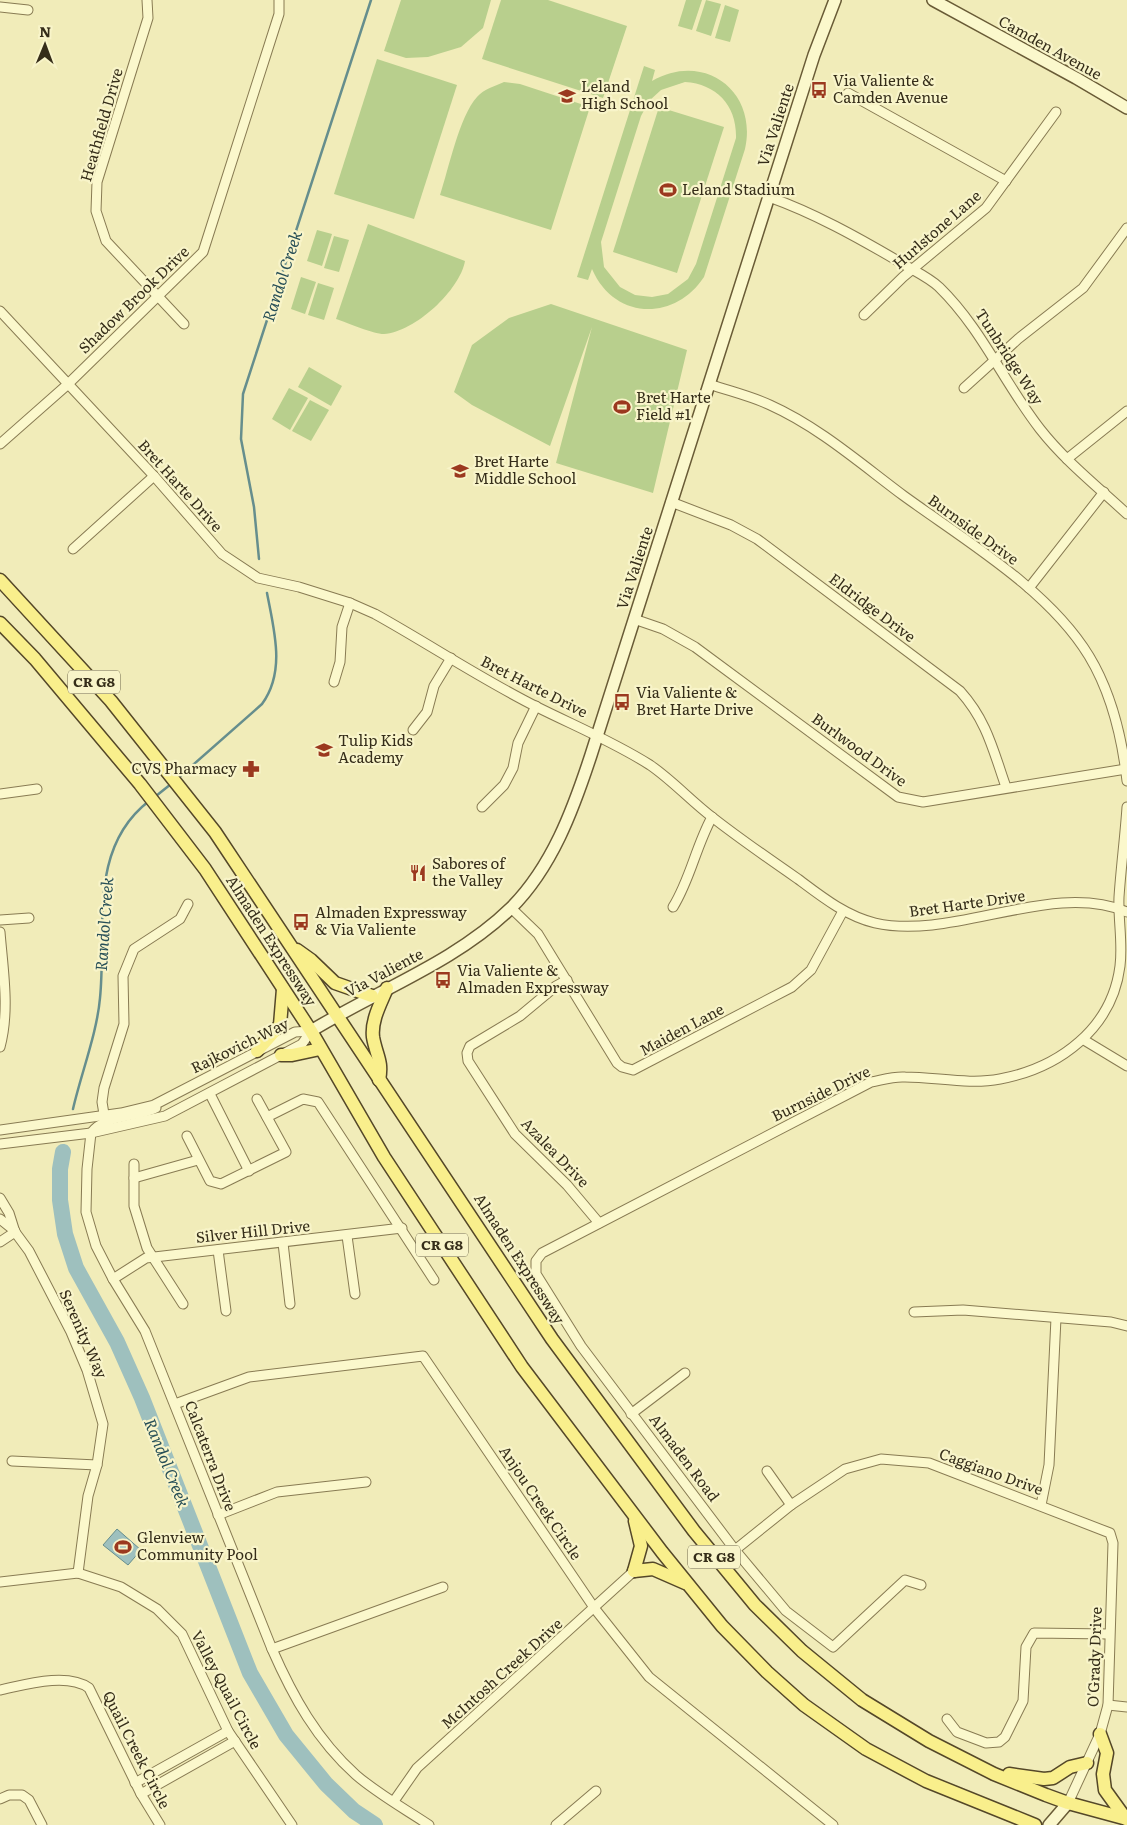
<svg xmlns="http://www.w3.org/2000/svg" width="1127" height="1825" font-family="Literata,serif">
<rect width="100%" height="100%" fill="#f1ecb9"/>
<g fill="#b8cf8d" fill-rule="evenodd">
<path d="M401 0H491L483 28 461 47 428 57 406 58 384 51Z"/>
<path d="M501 0H548L627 26 603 98 482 59Z"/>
<path d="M686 0H702L692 30 678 26Z"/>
<path d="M706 0 721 4 711 36 696 31Z"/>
<path d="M725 5 739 10 730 42 715 38Z"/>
<path d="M377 59 457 85 414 219 334 194Z"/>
<path d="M644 66 655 70 652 81C704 51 758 91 745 149L704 277C674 322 614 320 592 269L588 280 577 277ZM685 82C717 84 737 106 736 138L696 264 688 279 668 294 652 297 635 295 620 287 604 267 601 242 641 116 649 101 661 90Z"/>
<path d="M504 82 520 84 590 107 551 230 440 195C449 168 459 117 477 97 484 89 495 86 504 82Z"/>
<path d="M659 107 724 127 677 273 613 252Z"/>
<path d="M368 224 465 261C460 290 415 332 384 334 373 334 348 323 336 319Z"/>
<path d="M317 230 332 234 322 266 307 261Z"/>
<path d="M334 236 349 240 339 272 324 268Z"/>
<path d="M301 277 316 282 305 314 291 309Z"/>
<path d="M318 283 334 288 324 320 308 315Z"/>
<path d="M551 304 687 350 653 493 556 463 592 327 550 446 472 405 454 392 472 345 509 318Z"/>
<path d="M309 367 342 386 331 406 298 387Z"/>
<path d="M289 388 308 398 290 430 272 419Z"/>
<path d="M310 400 329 410 311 441 292 431Z"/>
</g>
<path fill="#9ec0be" stroke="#668e8d" d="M117 1529 141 1550 128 1565 103 1545Z"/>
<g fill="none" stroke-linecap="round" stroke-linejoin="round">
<g stroke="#668e8d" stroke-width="2.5">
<path d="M259 559 254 507 241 439 243 394 371 0"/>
<path d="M177 779 262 704C286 671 274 630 267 593"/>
<path d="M156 796 171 784"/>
<path d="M73 1109C81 1074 97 1033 100 998 107 930 87 849 149 801"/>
</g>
<path stroke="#9ec0be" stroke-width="16" d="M63 1152 60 1169V1200L65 1234 76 1268 117 1342 142 1398 250 1673 286 1735 326 1784 354 1811 375 1825"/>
<g stroke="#887b53" stroke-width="11">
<g id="street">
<path d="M147 0 148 18 97 182 96 211 106 241 184 324"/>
<path d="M0 7 28 10"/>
<path d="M848 93 1006 181"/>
<path d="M769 197C814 213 857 237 898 261 912 270 927 276 939 287 982 329 1004 383 1040 429 1065 461 1098 487 1127 514"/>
<path d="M0 311 154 476 222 554 258 578 299 587 350 603 375 614C429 644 481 679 537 707 575 726 614 742 650 765 672 780 691 801 712 817 740 839 769 859 798 879 822 897 846 916 875 923 954 941 1052 880 1127 912"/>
<path d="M864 315 903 277 986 208 1056 112"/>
<path d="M709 384C729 391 751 396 770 405 819 427 861 464 904 496 966 541 1049 590 1089 656 1112 694 1122 737 1127 781"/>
<path d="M964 388 1018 339 1083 288 1127 228"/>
<path d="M0 444 67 385 203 252 279 14V0"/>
<path d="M1067 459 1127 411"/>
<path d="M671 502 731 525 757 539 960 691C987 721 993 750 1006 787"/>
<path d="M73 549 154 476"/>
<path d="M1029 588 1104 492"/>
<path d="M634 619 663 629 695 647 898 797 923 802 1126 769"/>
<path d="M334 682 340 662 342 627 350 603"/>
<path d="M413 730 427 712 434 686 451 658"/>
<path d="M0 794 37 789"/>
<path d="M482 807 504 785 513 768 518 743 536 706"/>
<path d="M673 907C690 880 696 846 712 817"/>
<path d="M511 908 538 934 617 1063 622 1067 633 1070 792 987 811 970 843 911"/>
<path d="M0 920 29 918"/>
<path d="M0 932C3 970 10 1010 0 1047"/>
<path d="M567 980 556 986 520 1016 470 1046 467 1053 468 1061 515 1134 567 1185 599 1223"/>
<path d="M1084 1040 1127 1066"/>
<path d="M210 1094 249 1171"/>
<path d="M104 1114 102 1102 104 1088 124 1024 123 976 134 949 180 919 188 904"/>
<path d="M267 1117 303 1099 318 1102 434 1280"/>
<path d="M0 1130 121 1113 154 1105 295 1032 311 1031"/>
<path d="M91 1133 87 1169 86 1212 96 1246 113 1279 145 1331 272 1649C293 1697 317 1740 356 1775 378 1794 405 1809 429 1825"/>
<path d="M91 1133C105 1114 136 1118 156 1108"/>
<path d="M187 1136 210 1181 221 1184 286 1152 257 1099"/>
<path d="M0 1144 91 1133 165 1116 302 1044 311 1031"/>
<path d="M134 1164V1206L147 1248 183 1304"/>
<path d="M134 1178 198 1160"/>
<path d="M0 1198 9 1213 15 1232 29 1251 71 1332 87 1370 103 1424 97 1465 88 1496 78 1573"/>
<path d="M0 1219 15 1231"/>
<path d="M347 1236 355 1294"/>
<path d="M0 1242 15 1232"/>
<path d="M283 1243 290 1304"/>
<path d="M218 1250 226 1311"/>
<path d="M113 1279 146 1258 402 1228"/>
<path d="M914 1312 963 1310 1111 1322 1127 1326"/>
<path d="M175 1404 249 1377 423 1356 595 1609 649 1677 833 1825"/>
<path d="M631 1414 685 1373"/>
<path d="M12 1461 97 1465"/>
<path d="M767 1471 791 1505"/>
<path d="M1041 1505 1049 1465 1056 1318"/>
<path d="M218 1515 277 1492 366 1482"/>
<path d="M735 1550 791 1505 845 1469 881 1459 929 1463 1110 1533 1113 1543 1108 1705 1100 1734 1068 1803"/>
<path d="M0 1582 78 1573 121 1587 157 1609 182 1634 228 1731 292 1825"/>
<path d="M921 1585 905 1580 833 1647 786 1611 735 1550 581 1346 536 1274V1261L542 1253 871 1082C882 1080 894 1076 905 1077 936 1077 969 1085 1000 1079 1059 1068 1112 1029 1120 966 1123 943 1118 920 1119 897 1121 867 1125 837 1127 807"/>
<path d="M272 1649 443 1587"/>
<path d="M0 1690C24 1685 67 1672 89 1688L141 1794 160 1825"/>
<path d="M1108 1705 1127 1707"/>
<path d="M947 1719 957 1732 986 1743 999 1742 1005 1737 1023 1701 1026 1647 1034 1633 1109 1634"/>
<path d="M135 1783 228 1731"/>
<path d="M141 1794 235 1741"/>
<path d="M0 1799 9 1795H22L29 1800 42 1825"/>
<path d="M394 1801 417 1768 634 1571"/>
<path d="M556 1825 596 1791"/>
</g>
</g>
<g stroke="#695b36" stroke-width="14">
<g id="secondary">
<path d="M933 0 1076 78 1127 108"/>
<path d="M311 1031C376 991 456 962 511 908 552 867 573 810 591 755L814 55 835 0"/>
<path d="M1049 1825 1068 1803"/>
</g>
</g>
<g stroke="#544728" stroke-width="15">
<g id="primary">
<path d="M0 580 111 701 215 832 552 1339 694 1531 755 1605 802 1651 862 1700 929 1741 994 1774 1046 1795 1068 1803 1127 1819"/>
<path d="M0 623 35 659 140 784 205 869 311 1031 384 1157 522 1367 662 1552 722 1626 767 1672 804 1705 866 1749 926 1781 1035 1825"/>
<path d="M297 950 311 960 335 983 372 996"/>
<path d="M257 1051 280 1025 283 989"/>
<path d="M281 1055H292L320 1049"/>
<path d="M379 1080C383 1061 376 1055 373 1037 371 1020 381 1003 387 988"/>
<path d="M634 1571 641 1546 635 1521"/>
<path d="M634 1571 653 1569 685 1583"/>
<path d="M1100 1734 1107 1753 1103 1774 1105 1790 1126 1819"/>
<path d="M1009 1774 1044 1779 1053 1778 1070 1767 1087 1763"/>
</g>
</g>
<use href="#street" stroke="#fbf8cc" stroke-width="9"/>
<use href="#secondary" stroke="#fbf8cc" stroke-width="11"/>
<use href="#primary" stroke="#f9ef8c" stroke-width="12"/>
</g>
<defs>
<g id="bus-bare" transform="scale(1.35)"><path d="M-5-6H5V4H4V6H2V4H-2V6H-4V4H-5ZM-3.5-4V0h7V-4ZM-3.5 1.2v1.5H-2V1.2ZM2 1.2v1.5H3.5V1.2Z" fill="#9b391f" stroke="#f8f4c9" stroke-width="2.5" paint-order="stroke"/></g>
<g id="school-bare" transform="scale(1.35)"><path d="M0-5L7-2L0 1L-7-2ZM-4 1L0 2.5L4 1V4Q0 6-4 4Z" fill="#9b391f" stroke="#f8f4c9" stroke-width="2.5" paint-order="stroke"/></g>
<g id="stadium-bare" transform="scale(1.35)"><path d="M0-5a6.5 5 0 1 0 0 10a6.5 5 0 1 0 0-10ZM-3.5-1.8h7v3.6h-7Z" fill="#9b391f" stroke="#f8f4c9" stroke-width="2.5" paint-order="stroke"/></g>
<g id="pharmacy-bare" transform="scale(1.35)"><path d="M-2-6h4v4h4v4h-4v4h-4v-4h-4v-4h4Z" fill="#9b391f" stroke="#f8f4c9" stroke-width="2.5" paint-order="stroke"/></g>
<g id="restaurant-bare" transform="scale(1.35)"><path d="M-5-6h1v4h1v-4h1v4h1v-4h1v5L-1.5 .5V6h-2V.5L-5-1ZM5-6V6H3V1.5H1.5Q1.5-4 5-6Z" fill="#9b391f" stroke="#f8f4c9" stroke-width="2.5" paint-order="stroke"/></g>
</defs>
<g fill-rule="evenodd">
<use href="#bus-bare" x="819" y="90"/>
<use href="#school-bare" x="567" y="96"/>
<use href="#stadium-bare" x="668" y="190"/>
<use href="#stadium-bare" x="622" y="407"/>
<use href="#school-bare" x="460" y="471"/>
<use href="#bus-bare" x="622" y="702"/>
<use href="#school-bare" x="324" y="750"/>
<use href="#pharmacy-bare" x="251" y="769"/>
<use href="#restaurant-bare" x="418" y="873"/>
<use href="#bus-bare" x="301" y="922"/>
<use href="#bus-bare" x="443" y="980"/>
<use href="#stadium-bare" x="123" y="1547"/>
</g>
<g text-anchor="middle" stroke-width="4.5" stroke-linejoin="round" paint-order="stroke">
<g fill="#f8f4c9" stroke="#70694e" stroke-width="1">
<rect x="68" y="670.5" width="52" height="23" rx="4"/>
<rect x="416" y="1233.5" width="52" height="23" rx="4"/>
<rect x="688" y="1545.5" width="52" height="23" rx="4"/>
</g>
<g font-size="14" font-weight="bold" fill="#352d19">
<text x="94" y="687">CR G8</text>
<text x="442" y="1250">CR G8</text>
<text x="714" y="1562">CR G8</text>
</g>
<g font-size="15" fill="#352d19" stroke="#f8f4c9">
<text transform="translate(1050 48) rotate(29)" y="5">Camden Avenue</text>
<text transform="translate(102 125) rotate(-74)" y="5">Heathfield Drive</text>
<text transform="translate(776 125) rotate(-72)" y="5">Via Valiente</text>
<text transform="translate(937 230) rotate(-41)" y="5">Hurlstone Lane</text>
<text transform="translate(134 300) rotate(-44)" y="5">Shadow Brook Drive</text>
<text transform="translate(1009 357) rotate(57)" y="5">Tunbridge Way</text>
<text transform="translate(180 486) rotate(48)" y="5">Bret Harte Drive</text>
<text transform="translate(973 530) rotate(36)" y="5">Burnside Drive</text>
<text transform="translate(635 568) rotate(-72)" y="5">Via Valiente</text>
<text transform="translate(872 608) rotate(37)" y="5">Eldridge Drive</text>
<text transform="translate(534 687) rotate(27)" y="5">Bret Harte Drive</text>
<text transform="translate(859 750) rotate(36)" y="5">Burlwood Drive</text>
<text transform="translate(967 904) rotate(-8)" y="5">Bret Harte Drive</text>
<text transform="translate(271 941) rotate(57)" y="5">Almaden Expressway</text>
<text transform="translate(384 973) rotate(-28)" y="5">Via Valiente</text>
<text transform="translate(682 1030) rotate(-28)" y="5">Maiden Lane</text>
<text transform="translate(240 1046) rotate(-26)" y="5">Rajkovich Way</text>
<text transform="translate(821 1094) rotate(-26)" y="5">Burnside Drive</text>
<text transform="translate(555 1153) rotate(46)" y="5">Azalea Drive</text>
<text transform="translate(253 1232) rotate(-6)" y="5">Silver Hill Drive</text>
<text transform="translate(519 1259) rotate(57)" y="5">Almaden Expressway</text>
<text transform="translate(83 1334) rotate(66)" y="5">Serenity Way</text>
<text transform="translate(210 1456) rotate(69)" y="5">Calcaterra Drive</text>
<text transform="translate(684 1458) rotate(53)" y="5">Almaden Road</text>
<text transform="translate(991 1472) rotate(20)" y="5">Caggiano Drive</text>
<text transform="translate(540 1503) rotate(56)" y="5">Anjou Creek Circle</text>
<text transform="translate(1095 1657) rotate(-88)" y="5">O'Grady Drive</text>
<text transform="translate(502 1674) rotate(-42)" y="5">McIntosh Creek Drive</text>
<text transform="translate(226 1690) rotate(62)" y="5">Valley Quail Circle</text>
<text transform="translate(136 1750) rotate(63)" y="5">Quail Creek Circle</text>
</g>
<g font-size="15" fill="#352d19" stroke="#f8f4c9" text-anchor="start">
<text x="833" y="86">Via Valiente &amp;<tspan x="833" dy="17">Camden Avenue</tspan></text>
<text x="581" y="92">Leland<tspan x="581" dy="17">High School</tspan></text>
<text x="682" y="195">Leland Stadium</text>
<text x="636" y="403">Bret Harte<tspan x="636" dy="17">Field #1</tspan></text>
<text x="474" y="467">Bret Harte<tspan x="474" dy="17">Middle School</tspan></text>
<text x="636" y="698">Via Valiente &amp;<tspan x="636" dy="17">Bret Harte Drive</tspan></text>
<text x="338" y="746">Tulip Kids<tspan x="338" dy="17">Academy</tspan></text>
<text x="237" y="774" text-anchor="end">CVS Pharmacy</text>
<text x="432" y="869">Sabores of<tspan x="432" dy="17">the Valley</tspan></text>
<text x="315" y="918">Almaden Expressway<tspan x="315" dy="17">&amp; Via Valiente</tspan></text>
<text x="457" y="976">Via Valiente &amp;<tspan x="457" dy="17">Almaden Expressway</tspan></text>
<text x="137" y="1543">Glenview<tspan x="137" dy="17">Community Pool</tspan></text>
</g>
<g font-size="16" font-style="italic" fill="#274f57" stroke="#f8f4c9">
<text transform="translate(282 276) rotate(-72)" y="6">Randol Creek</text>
<text transform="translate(104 924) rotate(-86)" y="6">Randol Creek</text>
<text transform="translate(167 1463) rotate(68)" y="6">Randol Creek</text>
</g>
</g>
<g transform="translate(45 45) rotate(1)" stroke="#f8f4c9" stroke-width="4" paint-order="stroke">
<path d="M0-4L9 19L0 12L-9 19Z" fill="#352d19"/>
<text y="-8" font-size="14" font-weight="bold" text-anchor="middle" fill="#352d19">N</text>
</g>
</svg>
